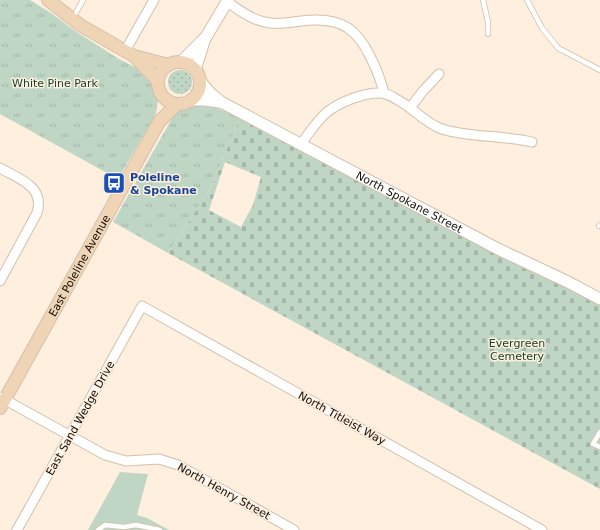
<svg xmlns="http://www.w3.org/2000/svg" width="600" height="530" font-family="'DejaVu Sans',sans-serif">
<defs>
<pattern id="cemetery-stones" width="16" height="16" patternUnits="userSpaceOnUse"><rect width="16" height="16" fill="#bfd6c5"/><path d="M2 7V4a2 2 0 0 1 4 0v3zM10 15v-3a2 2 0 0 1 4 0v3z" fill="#a3b6a8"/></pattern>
<pattern id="park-tufts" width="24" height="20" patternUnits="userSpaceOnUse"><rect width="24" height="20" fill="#bfd6c5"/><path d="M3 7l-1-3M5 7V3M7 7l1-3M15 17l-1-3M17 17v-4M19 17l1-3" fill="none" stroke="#a3b6a8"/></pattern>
<pattern id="garden-dots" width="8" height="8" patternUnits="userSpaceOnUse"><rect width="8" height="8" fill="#bfd6c5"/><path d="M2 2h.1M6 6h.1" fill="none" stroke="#a3b6a8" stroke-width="1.8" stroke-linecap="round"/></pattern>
</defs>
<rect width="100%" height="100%" fill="#feefdf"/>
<path fill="#bfd6c5" d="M120 472 148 474 137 515 147 518 169 530H88Z"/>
<path fill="url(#cemetery-stones)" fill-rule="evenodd" d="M240 118 600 299V489L168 253 210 189ZM225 162 261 177 253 205 241 227 209 210Z"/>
<g fill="url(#park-tufts)">
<path d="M0 0H30L51 13 75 31 119 59 139 69 155 84 158 100 156 114 118 179 0 114Z"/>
<path d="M192 105 212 106 240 118 210 189 168 253 113 222 174 115 184 106Z"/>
</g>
<circle fill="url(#garden-dots)" cx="180" cy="82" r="12"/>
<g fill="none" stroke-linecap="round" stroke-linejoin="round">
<g stroke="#d2c0ac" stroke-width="6">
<g id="service">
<path d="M483 0 488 22V34"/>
<path d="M527 0 542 28 558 48 600 70"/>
<path d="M73 18 83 0"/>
<path d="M599 226 600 225"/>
<path d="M600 432 593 444 600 447"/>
<path d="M98 530 105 525 124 527 136 525 160 530"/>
</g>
</g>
<g stroke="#d2c0ac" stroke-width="11">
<g id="minor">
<path d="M227 2C241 11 253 21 270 23 284 25 299 20 313 20 343 19 357 30 370 56 376 68 381 80 384 93"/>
<path d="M125 51 154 0"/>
<path d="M410 108 423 91 439 74"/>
<path d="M301 144C309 133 316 122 326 113 339 102 365 92 382 93 387 94 392 96 396 99 413 107 424 123 442 129 471 138 502 135 532 142"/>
<path d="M0 168C19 179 45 186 37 213L0 281"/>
<path d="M0 397 105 455 126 461 159 459 178 465 294 530"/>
<path d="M17 530 142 306 542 530"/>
</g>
</g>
<g stroke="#d2c0ac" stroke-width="13">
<g id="tertiary">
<path d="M181 62 206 37 228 0"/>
<path d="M195 70 205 38"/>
<path id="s1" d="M200 81 210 93 221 102 498 249 568 282 600 299"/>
<path d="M190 100H204L220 102"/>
</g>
</g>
<g stroke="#d2c0ac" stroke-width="14">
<g id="secondary">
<path d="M48 0 80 25 125 51 134 56 168 65"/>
<path d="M134 56 158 81"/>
<circle cx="179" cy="83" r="21"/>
<path id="s2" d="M0 408 159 122 177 104"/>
</g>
</g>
<use href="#service" stroke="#fff" stroke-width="4.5"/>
<use href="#minor" stroke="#fff" stroke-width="9"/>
<use href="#tertiary" stroke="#fff" stroke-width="11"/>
<use href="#secondary" stroke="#efd5b5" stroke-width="12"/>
</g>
<defs>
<g id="bus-square" transform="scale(1.15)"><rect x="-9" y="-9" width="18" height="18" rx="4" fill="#1a4fb4" stroke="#feefdf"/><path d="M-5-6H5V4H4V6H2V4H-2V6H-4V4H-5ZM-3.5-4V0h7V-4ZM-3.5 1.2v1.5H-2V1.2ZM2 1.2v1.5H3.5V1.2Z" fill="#fff"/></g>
</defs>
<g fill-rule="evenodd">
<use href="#bus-square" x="114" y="183"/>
</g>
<g text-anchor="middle" stroke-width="3" stroke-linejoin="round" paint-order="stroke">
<g font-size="11" fill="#144529" stroke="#feefdf">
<text x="55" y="87">White Pine Park</text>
<text x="517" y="347">Evergreen<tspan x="517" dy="13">Cemetery</tspan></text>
</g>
<g font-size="11" font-weight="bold" fill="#164399" stroke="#feefdf" text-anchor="start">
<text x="130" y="181">Poleline<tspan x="130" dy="13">&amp; Spokane</tspan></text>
</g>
<g font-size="11" fill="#130d07" stroke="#feefdf">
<text dy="4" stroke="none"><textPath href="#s1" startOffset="243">North Spokane Street</textPath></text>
<text dy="4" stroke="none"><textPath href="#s2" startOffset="163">East Poleline Avenue</textPath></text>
<text transform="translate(80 418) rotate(-61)" y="4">East Sand Wedge Drive</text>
<text transform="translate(342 418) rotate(29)" y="4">North Titleist Way</text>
<text transform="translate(224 491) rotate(29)" y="4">North Henry Street</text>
</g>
</g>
</svg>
